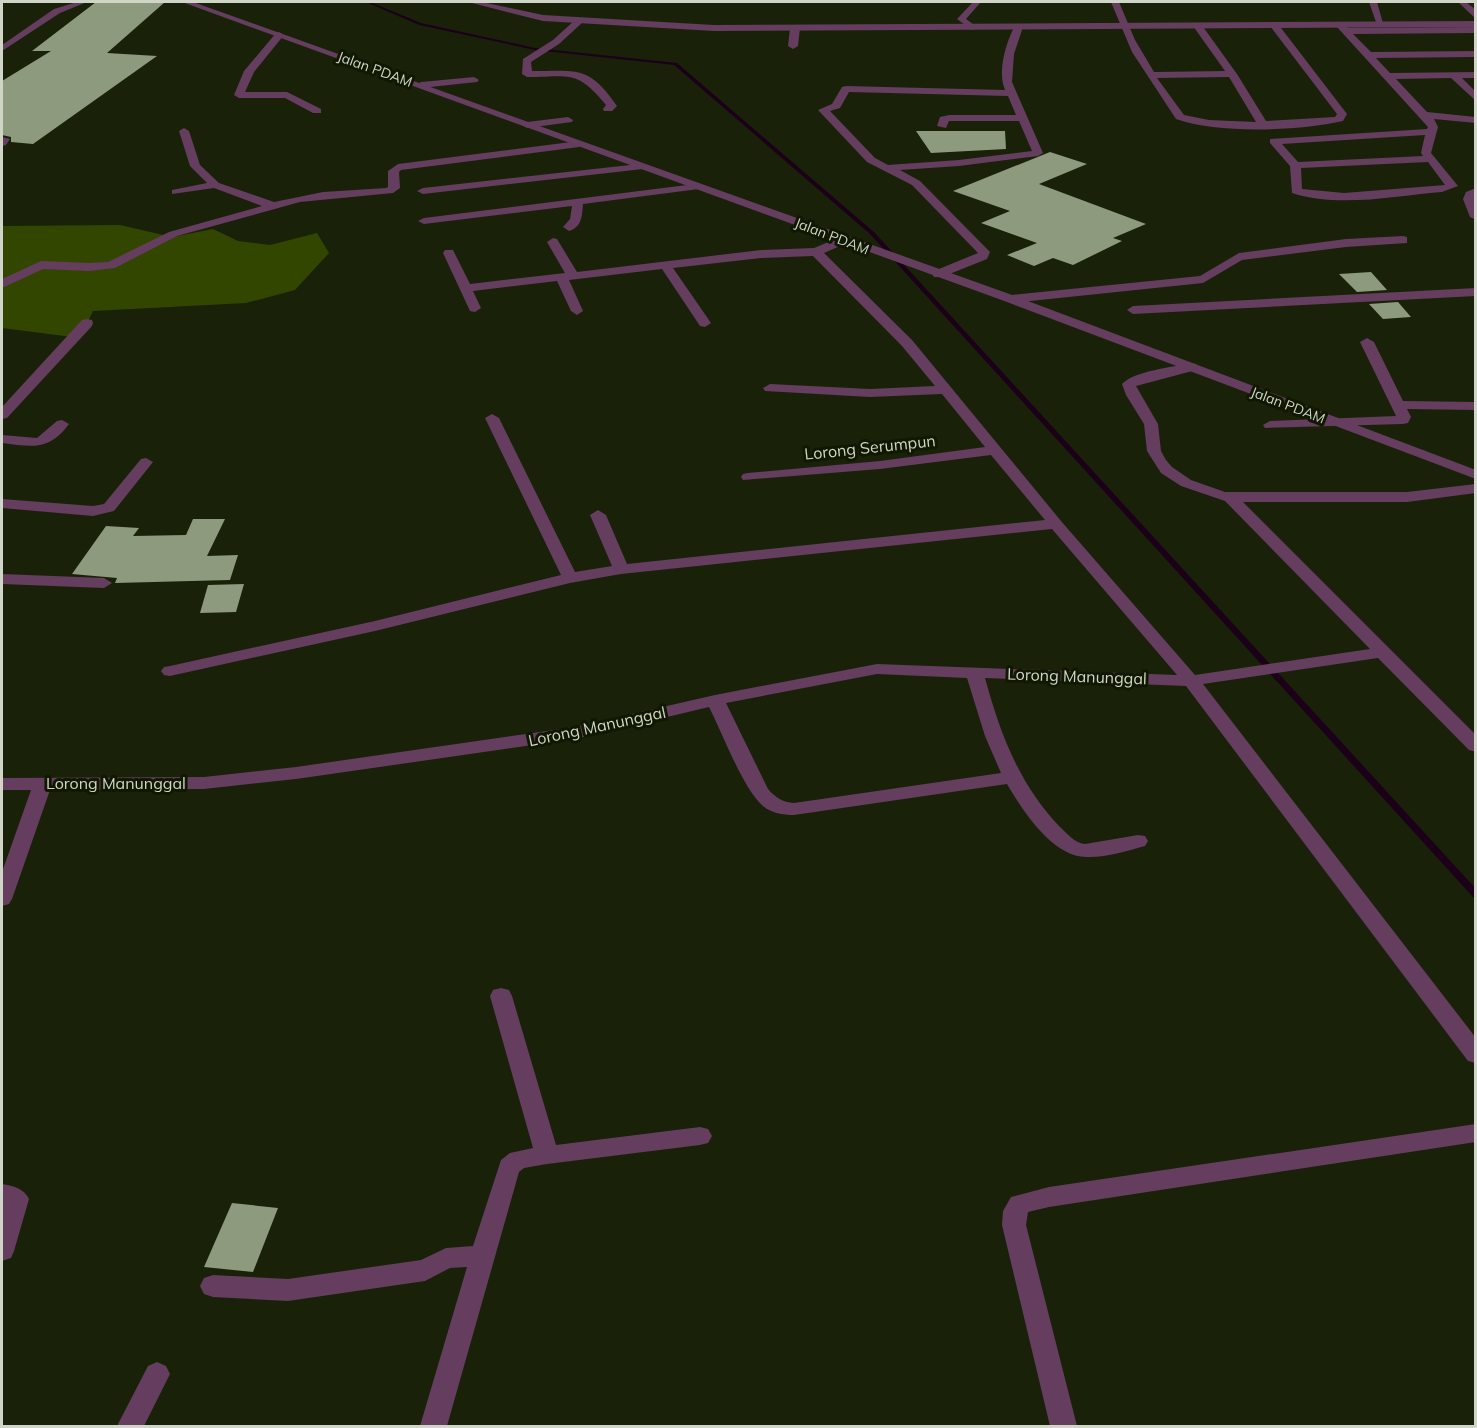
<svg xmlns="http://www.w3.org/2000/svg" width="1477" height="1428" font-family="Mulish,sans-serif">
<rect width="100%" height="100%" fill="#192109"/>
<path fill="#334600" d="M120 225 172 237 213 229 238 241 270 245 317 233 329 253 295 290 246 303 93 311 80 338 2 328V226Z"/>
<g fill="none" stroke-linecap="round" stroke-linejoin="round">
<path fill="#1c001a" fill-rule="evenodd" d="M366 2H370L421 23 535 48 677 63 874 232 1476 889V898L1473 897 870 234 674 65 535 50 419 25Z"/>
</g>
<g fill="#8e9a7d">
<path d="M96 2H165L107 53 157 56 33 144 11 142V137L2 135V81L51 51H32Z"/>
<path d="M916 131H1005L1006 149 931 153Z"/>
<path d="M1050 152 1087 164 1039 184 1146 224 1113 238 1122 241 1073 265 1053 258 1034 266 1007 255 1037 243 981 223 1010 211 953 191Z"/>
<path d="M1371 272 1387 290 1357 292 1339 274Z"/>
<path d="M1398 302 1411 317 1383 319 1369 304Z"/>
<path d="M193 519H225L207 556 238 555 230 580 115 583 117 578 72 574 106 526 139 528 133 536 186 535Z"/>
<path d="M244 584 236 612 200 613 208 585Z"/>
<path d="M232 1203 278 1208 253 1272 204 1267Z"/>
</g>
<g fill="none" stroke-linecap="round" stroke-linejoin="round">
<g fill="#643d5f" fill-rule="evenodd">
<path d="M77 2H87L60 13 2 51V45L54 9Z"/>
<path d="M1369 2H1377L1384 27 1377 25Z"/>
</g>
<g fill="#643d5f" fill-rule="evenodd">
<path d="M973 2H981L966 19 977 27 972 30 957 19Z"/>
<path d="M1111 2H1119L1135 40 1154 72 1225 71 1193 26 1198 23 1201 24 1237 74 1266 121 1335 117 1337 114 1270 26 1278 24 1347 114 1343 121C1300 131 1217 134 1176 119L1132 52ZM1229 77 1256 122 1209 120 1184 115 1157 78Z"/>
<path d="M1458 2H1466L1476 10V19Z"/>
<path d="M575 20 583 22 559 44 531 62 532 71C577 71 589 65 617 106L612 111H604L603 109 606 105C576 69 571 77 527 77L522 74 523 59 553 40Z"/>
<path d="M1337 23H1343L1348 28 1476 27V33L1353 34 1371 52 1476 51V57L1376 58 1390 73 1476 72V78H1462L1476 92V101L1451 78 1396 79 1427 112 1476 117V123L1434 119 1438 127 1431 153 1458 186 1442 192C1394 196 1339 208 1292 193L1290 166 1270 143V139L1427 129 1428 127 1337 27ZM1425 135 1421 153 1423 156 1298 162 1282 144ZM1428 162 1445 185 1344 193 1302 189 1301 168Z"/>
<path d="M795 25 800 28 798 46 793 49 788 46 790 28Z"/>
<path d="M1015 25 1023 27 1014 54 1012 82 1043 153 1038 156 959 166 900 170 920 181 990 252 987 259 942 277H934L932 274 934 271 978 253 912 185 867 162 818 110 832 104 842 87 846 86 1005 90C997 71 1006 43 1015 25ZM849 92 1008 96 1016 115H949L940 117 937 126 946 128 949 121H1019L1032 151 959 160 888 165 875 158 830 111 840 108Z"/>
<path d="M279 32 284 35 254 72 245 92H287L321 109V113H313L285 98H239L234 95 244 71 276 33Z"/>
<path d="M474 77 479 80 477 82 421 88 416 85 421 82Z"/>
<path d="M568 117 573 120 572 122 527 128 522 125 527 122Z"/>
<path d="M184 128 189 131 200 165 219 183 274 202 323 192 386 188 388 187V171L398 164 579 141 584 144 579 147 401 170 399 172 400 188 393 193 300 202 177 236 115 268 89 271 43 269 2 288V279L41 261 89 263 108 262 169 232 262 206 214 188 172 194V190L207 183 190 166 179 131Z"/>
<path d="M2 137 10 139 6 145 2 146Z"/>
<path d="M639 164 644 167 643 169 423 194 417 191 423 188Z"/>
<path d="M695 184 701 187 699 189 583 204C582 216 582 227 569 231L563 227 570 219 572 206 424 224 418 221 424 218Z"/>
<path d="M1476 188V220L1470 217 1463 199 1466 192Z"/>
<path d="M843 236 847 237V243L824 253 912 340 1061 521 1195 675 1370 649 1225 501 1181 486 1161 473 1147 451 1144 424 1126 395 1122 384C1134 371 1173 367 1191 363L1196 364 1198 367 1196 370 1136 386 1158 424 1161 451 1166 460 1172 467 1191 480 1225 492H1407L1476 484V493L1407 502H1243L1476 735V752L1469 750 1378 658 1203 684 1476 1038V1063L1468 1061 1186 686 985 678C1000 733 1019 784 1059 826 1067 833 1074 843 1085 844L1138 835 1145 836 1148 841 1145 846C1127 851 1105 858 1086 857 1052 856 1023 811 1007 784L794 815C783 815 771 813 763 806 743 789 722 732 709 707L575 739 296 779 204 789 50 790 12 899 9 904 2 906V872L31 790H2V778L204 777 296 767 575 727 715 695 877 664 1177 675 1052 529 621 574 570 583 375 631 170 676 164 675 161 671 164 667 170 666 375 621 561 575 485 418 492 414 499 418 575 572 612 566 590 515 598 510 606 515 627 564 1045 520 991 455 880 469 743 480 741 477 743 474 748 473 880 461 985 447 942 394 870 397 765 391 763 388 770 384 870 389 935 386 902 346 813 256 761 258 673 268 711 323 705 327 700 326 662 269 569 280 583 311 577 315 571 311 557 281 473 291 481 308 475 312 470 311 443 253 445 250H453L470 284 565 273 547 242 553 238 557 239 577 272 761 250 814 248ZM877 674 967 678 985 736 1001 773 794 803C782 802 776 798 768 789L726 703Z"/>
<path d="M1403 236 1407 237V243L1346 247 1242 260 1203 283 1011 303 1005 299 1011 295 1200 276 1239 253 1346 239Z"/>
<path d="M1476 288V296L1133 314 1127 310 1133 306Z"/>
<path d="M87 319 92 320 93 323 92 326 7 418 2 419V407L82 320Z"/>
<path d="M1367 338 1374 342 1403 401 1476 402V410L1407 409 1411 417 1408 423 1403 424 1265 428 1263 425 1270 421 1396 416 1360 342Z"/>
<path d="M62 420 69 424C49 451 32 447 2 443V435L37 438 57 421Z"/>
<path d="M146 458 153 462 114 511 93 516 2 508V499L93 506 104 504 141 459Z"/>
<path d="M2 574 104 578 112 583 104 588 2 584Z"/>
<path d="M501 988 509 990 512 996 556 1145 700 1127 708 1129 712 1136 708 1143 700 1145 547 1164 524 1168 519 1172 447 1426H420L467 1267 450 1268 425 1281 288 1301 213 1297 204 1294 200 1286 204 1278 213 1275 288 1279 421 1260 446 1248 473 1246 501 1160 510 1153 533 1148 490 996 493 990Z"/>
<path d="M1476 1124V1142L1049 1207 1028 1212 1026 1225 1077 1426H1050L1002 1225 1003 1211 1011 1197 1049 1187Z"/>
<path d="M2 1184C14 1186 23 1188 29 1199L14 1251 11 1258 2 1261Z"/>
<path d="M157 1362 166 1366 170 1374 144 1426H117L148 1366Z"/>
</g>
<g fill="#643d5f" fill-rule="evenodd">
<path d="M182 2H193L1015 296 1476 470V479L1007 302Z"/>
<path d="M468 2H482L543 15 714 25 1476 21V27L714 31 543 21Z"/>
</g>
</g>
<g text-anchor="middle" stroke-width="6" stroke-linejoin="round" paint-order="stroke">
<g font-size="14" fill="#cfd5c7" stroke="#101802">
<text transform="translate(375 69) rotate(20)" y="5">Jalan PDAM</text>
<text transform="translate(832 236) rotate(21)" y="5">Jalan PDAM</text>
<text transform="translate(1288 405) rotate(21)" y="5">Jalan PDAM</text>
</g>
<g font-size="16" fill="#cfd5c7" stroke="#101802">
<text transform="translate(870 447) rotate(-6)" y="6">Lorong Serumpun</text>
<text transform="translate(1077 676) rotate(2)" y="6">Lorong Manunggal</text>
<text transform="translate(597 726) rotate(-12)" y="6">Lorong Manunggal</text>
<text x="116" y="789">Lorong Manunggal</text>
</g>
</g>
<rect width="1477" height="1428" fill="none" stroke="#cfd5c7" stroke-width="6"/>
</svg>
